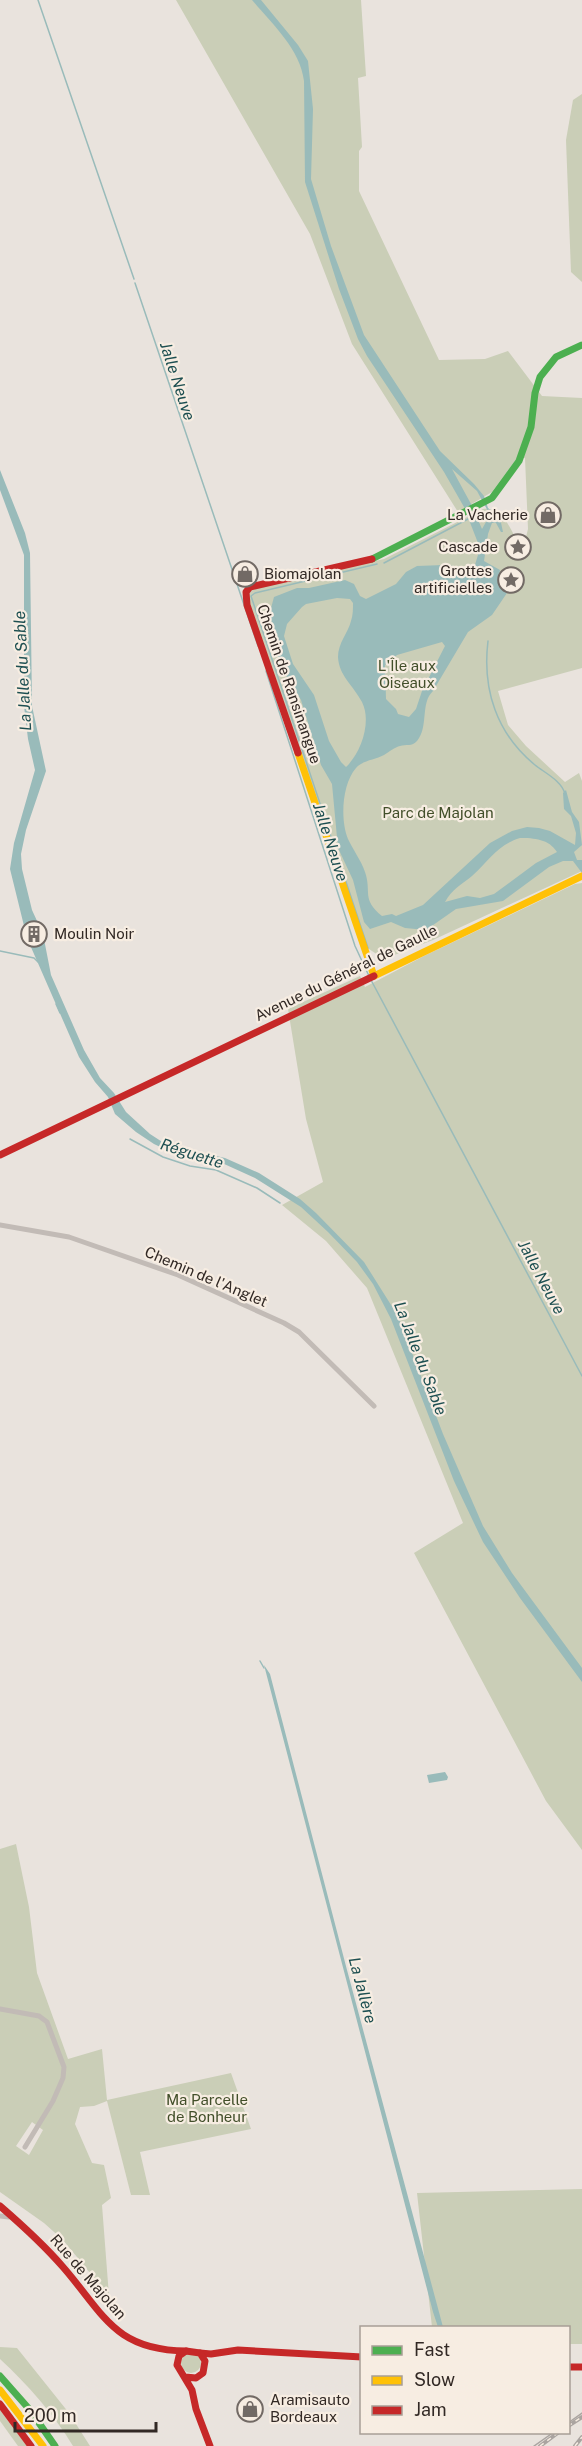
<svg xmlns="http://www.w3.org/2000/svg" width="582" height="2446" font-family="'Public Sans',sans-serif">
<rect width="100%" height="100%" fill="#e9e3dd"/>
<g fill="#caceb7" fill-rule="evenodd">
<path d="M176 0H361L366 76 358 78 362 147 359 151V191L439 360 485 359 508 351 542 396 582 398V668L498 691 508 725 526 746 565 782 579 773 582 781V871L433 940 384 959 366 947 250 604 249 593 254 589 384 559 483 509C499 507 507 521 514 535L526 537 528 529 525 458H517L492 492 458 512 352 344 310 234Z"/>
<path d="M582 94V282L571 272 566 140 573 100Z"/>
<path d="M582 883V1850L546 1801 414 1553 463 1523 367 1288 326 1241 282 1205 323 1182 306 1119 288 1009 360 976 365 987 424 956 575 884Z"/>
<path d="M16 1844 29 1907 37 1973 68 2059 102 2049 107 2100 231 2073 251 2129 140 2152 150 2195H131L107 2101 94 2106 80 2107 75 2124 92 2163 104 2165 111 2198 102 2205 109 2296 63 2240 44 2223 0 2192V1849ZM32 2122 43 2130 29 2155 16 2146Z"/>
<path d="M582 2189V2344H569L568 2328 432 2327 417 2193Z"/>
<path d="M0 2347 17 2348 69 2413 90 2446H73C53 2413 28 2385 0 2359Z"/>
<circle cx="191" cy="2363" r="10"/>
<path d="M0 2410 27 2446H18L0 2421Z"/>
</g>
<g fill="#99bbba" fill-rule="evenodd">
<path d="M252 0H261L298 45 308 61 313 109 311 179 331 246 364 335 440 451 474 484 484 496 488 508 500 518 503 532H501L496 523H492L488 534 484 561 500 570 498 582 505 588 507 593 492 615 468 632 433 691C420 703 429 727 417 741 412 747 406 744 400 746 395 747 389 752 384 755 375 760 363 760 356 768 342 784 340 820 348 839 353 850 361 860 365 872 372 892 361 899 382 916L392 914 396 916 423 905 490 843 512 831 527 827 539 828 550 831 575 845 576 833 571 816 564 809 563 793 566 790 572 812 579 822 582 845 574 852 577 860H582V873L573 861H563L549 867 503 901 456 909 426 930 405 928 391 922 370 929 364 922 353 880 338 848 332 784 321 765 301 700 284 672 274 647 270 612 274 597 297 588H309L345 580 354 584 360 596 366 599 396 584 406 572 417 566 444 565 474 568 478 555V543L464 507 444 472 367 356 358 339 339 289 305 182 304 81C300 49 272 24 252 0ZM452 469 477 491 490 515 482 529 471 504ZM337 598 350 599 353 603C353 609 353 615 351 621 348 633 338 643 338 657 339 676 353 685 362 702 372 722 361 753 346 767L341 762 329 741 314 695 293 664 284 636 287 624 302 607 306 604ZM442 642 445 646 422 691 416 709 409 717 398 714 396 709 386 699 385 665 397 655ZM520 838C534 838 549 839 557 852L536 863 494 894 480 898 467 896 445 902C452 889 461 885 472 876 489 861 497 845 520 838Z"/>
<path d="M0 470 25 533 30 553 32 706 46 771 26 830 21 854 22 869 32 910 43 934 51 975 84 1050 100 1078 114 1093 126 1112 150 1134 167 1145 225 1158 259 1173 300 1199 316 1213 364 1262 398 1316 443 1434 483 1526 512 1573 582 1668V1682L520 1598 483 1542 454 1481 391 1319 373 1284 357 1262 328 1232 301 1207 255 1178 222 1163 175 1154 154 1144 136 1132 115 1114 108 1097 95 1082 79 1057 27 938 10 869 14 843 35 770 28 739 24 706V555L0 490Z"/>
<path d="M264 1665 270 1674 347 1970 443 2327H438L433 2312Z"/>
<path d="M445 1772 448 1777 447 1780 429 1783 427 1775Z"/>
</g>
<g fill="none" stroke-linecap="round" stroke-linejoin="round">
<g stroke="#99bbba" stroke-width="1.5">
<path d="M38 0 134 279"/>
<path d="M135 283 258 646"/>
<path d="M384 563 468 519"/>
<path d="M488 641C482 690 497 734 535 765 545 773 562 781 565 794"/>
<path d="M266 671 355 946 369 976"/>
<path d="M368 948 251 596 255 593 377 564"/>
<path d="M0 951 34 958 38 962"/>
<path d="M371 980 582 1376"/>
<path d="M56 1004 60 1013"/>
<path d="M130 1139 163 1157 190 1166 216 1170 257 1188 280 1203"/>
<path d="M260 1661 264 1668"/>
</g>
<g stroke="#c2bbb6" stroke-width="5">
<path d="M0 1225 69 1237 178 1275 284 1323 299 1332 374 1406"/>
<path d="M0 2009 39 2016 47 2022 64 2067 63 2078 53 2101 25 2147"/>
<path d="M0 2216 9 2217 10 2215"/>
</g>
<g stroke="#4caf50" stroke-width="7">
<path d="M372 559 492 498 519 461 531 427 535 393 540 377 556 357 582 345"/>
<path d="M0 2376 30 2410 55 2446"/>
</g>
<g stroke="#ffc107" stroke-width="7">
<path d="M298 753 374 976"/>
<path d="M374 976 582 876"/>
<path d="M0 2390 43 2446"/>
</g>
<g stroke="#c62828" stroke-width="7">
<path d="M298 753 247 605 246 592 250 587 372 559"/>
<path d="M0 1155 374 976"/>
<path d="M0 2206C22 2225 44 2245 63 2267 104 2314 114 2350 186 2351"/>
<path d="M200 2353 211 2354 238 2350 362 2357"/>
<path d="M568 2367H582"/>
<path d="M185 2377 196 2378 203 2373 205 2361 200 2353 186 2351 179 2356 177 2365 192 2390 196 2409 210 2446"/>
<path d="M0 2404 31 2446"/>
</g>
<g stroke="#aaa4a0" stroke-width="1.5">
<path d="M568 2423 582 2413"/>
<path d="M534 2446 554 2432"/>
</g>
<g stroke="#aaa4a0" stroke-width="4">
<g id="rail">
<path d="M568 2426 582 2417"/>
<path d="M540 2446 559 2432"/>
<path d="M575 2446 582 2437"/>
</g>
</g>
<use href="#rail" stroke="#f7ede2" stroke-width="1.5" stroke-dasharray="4.5" stroke-linecap="butt"/>
</g>
<defs>
<g id="shop-ring" transform="scale(1.35)"><circle r="9.5" fill="#f7ede2" stroke="#726a65" stroke-width="1.5"/><path d="M-5-2.5h2.3a2.7 3.5 0 0 1 5.4 0H5L5.5 6h-11ZM-1.5-2.5h3a1.5 2.3 0 0 0-3 0Z" fill="#726a65"/></g>
<g id="sight-ring" transform="scale(1.35)"><circle r="9.5" fill="#f7ede2" stroke="#726a65" stroke-width="1.5"/><path d="M0-6L1.8-2.2L6-1.7L2.9 1.2L3.7 5.4L0 3.3L-3.7 5.4L-2.9 1.2L-6-1.7L-1.8-2.2Z" fill="#726a65"/></g>
<g id="building-ring" transform="scale(1.35)"><circle r="9.5" fill="#f7ede2" stroke="#726a65" stroke-width="1.5"/><path d="M-4-6H4V6H1V3H-1V6H-4ZM-2.5-4.3h1.7v1.8h-1.7ZM.8-4.3h1.7v1.8H.8ZM-2.5-1h1.7V.8h-1.7ZM.8-1h1.7V.8H.8Z" fill="#726a65"/></g>
</defs>
<g fill-rule="evenodd">
<use href="#shop-ring" x="548" y="515"/>
<use href="#sight-ring" x="518" y="547"/>
<use href="#shop-ring" x="245" y="574"/>
<use href="#sight-ring" x="511" y="580"/>
<use href="#building-ring" x="34" y="934"/>
<use href="#shop-ring" x="250" y="2409"/>
</g>
<g text-anchor="middle" stroke-width="4.5" stroke-linejoin="round" paint-order="stroke">
<g font-size="15" fill="#322925" stroke="#f7ede2" text-anchor="end">
<text x="528" y="520">La Vacherie</text>
<text x="498" y="552">Cascade</text>
<text x="492" y="576">Grottes<tspan x="492" dy="17">artificielles</tspan></text>
<text x="264" y="579" text-anchor="start">Biomajolan</text>
<text x="54" y="939" text-anchor="start">Moulin Noir</text>
<text x="270" y="2405" text-anchor="start">Aramisauto<tspan x="270" dy="17">Bordeaux</tspan></text>
</g>
<g font-size="15" fill="#424f2a" stroke="#f7ede2">
<text x="407" y="671">L'Île aux<tspan x="407" dy="17">Oiseaux</tspan></text>
<text x="438" y="818">Parc de Majolan</text>
<text x="207" y="2105">Ma Parcelle<tspan x="207" dy="17">de Bonheur</tspan></text>
</g>
<g font-size="15" fill="#322925" stroke="#f7ede2">
<text transform="translate(289 684) rotate(71)" y="5">Chemin de Ransinangue</text>
<text transform="translate(346 973) rotate(-26)" y="5">Avenue du Général de Gaulle</text>
<text transform="translate(206 1277) rotate(23)" y="5">Chemin de l'Anglet</text>
<text transform="translate(88 2277) rotate(49)" y="5">Rue de Majolan</text>
</g>
<g font-size="16" font-style="italic" fill="#1d4f51" stroke="#f7ede2">
<text transform="translate(178 381) rotate(72)" y="6">Jalle Neuve</text>
<text transform="translate(22 671) rotate(-93)" y="6">La Jalle du Sable</text>
<text transform="translate(331 842) rotate(72)" y="6">Jalle Neuve</text>
<text transform="translate(192 1153) rotate(18)" y="6">Réguette</text>
<text transform="translate(542 1277) rotate(62)" y="6">Jalle Neuve</text>
<text transform="translate(421 1358) rotate(69)" y="6">La Jalle du Sable</text>
<text transform="translate(363 1990) rotate(75)" y="6">La Jallère</text>
</g>
</g>
<rect x="360" y="2326" width="210" height="108" fill="#f7ede2" stroke="#a89f96" stroke-width="1.5"/>
<rect x="372" y="2346" width="30" height="9" fill="#4caf50" stroke="#a89f96" stroke-width="1.5"/>
<text x="414" y="2356" font-size="18" fill="#322925">Fast</text>
<rect x="372" y="2376" width="30" height="9" fill="#ffc107" stroke="#a89f96" stroke-width="1.5"/>
<text x="414" y="2386" font-size="18" fill="#322925">Slow</text>
<rect x="372" y="2406" width="30" height="9" fill="#c62828" stroke="#a89f96" stroke-width="1.5"/>
<text x="414" y="2416" font-size="18" fill="#322925">Jam</text>
<path d="M15 2422v9h141v-9" fill="none" stroke="#322925" stroke-width="3"/>
<text x="24" y="2422" font-size="18" fill="#322925" stroke="#f7ede2" stroke-width="4.5" paint-order="stroke">200 m</text>
</svg>
